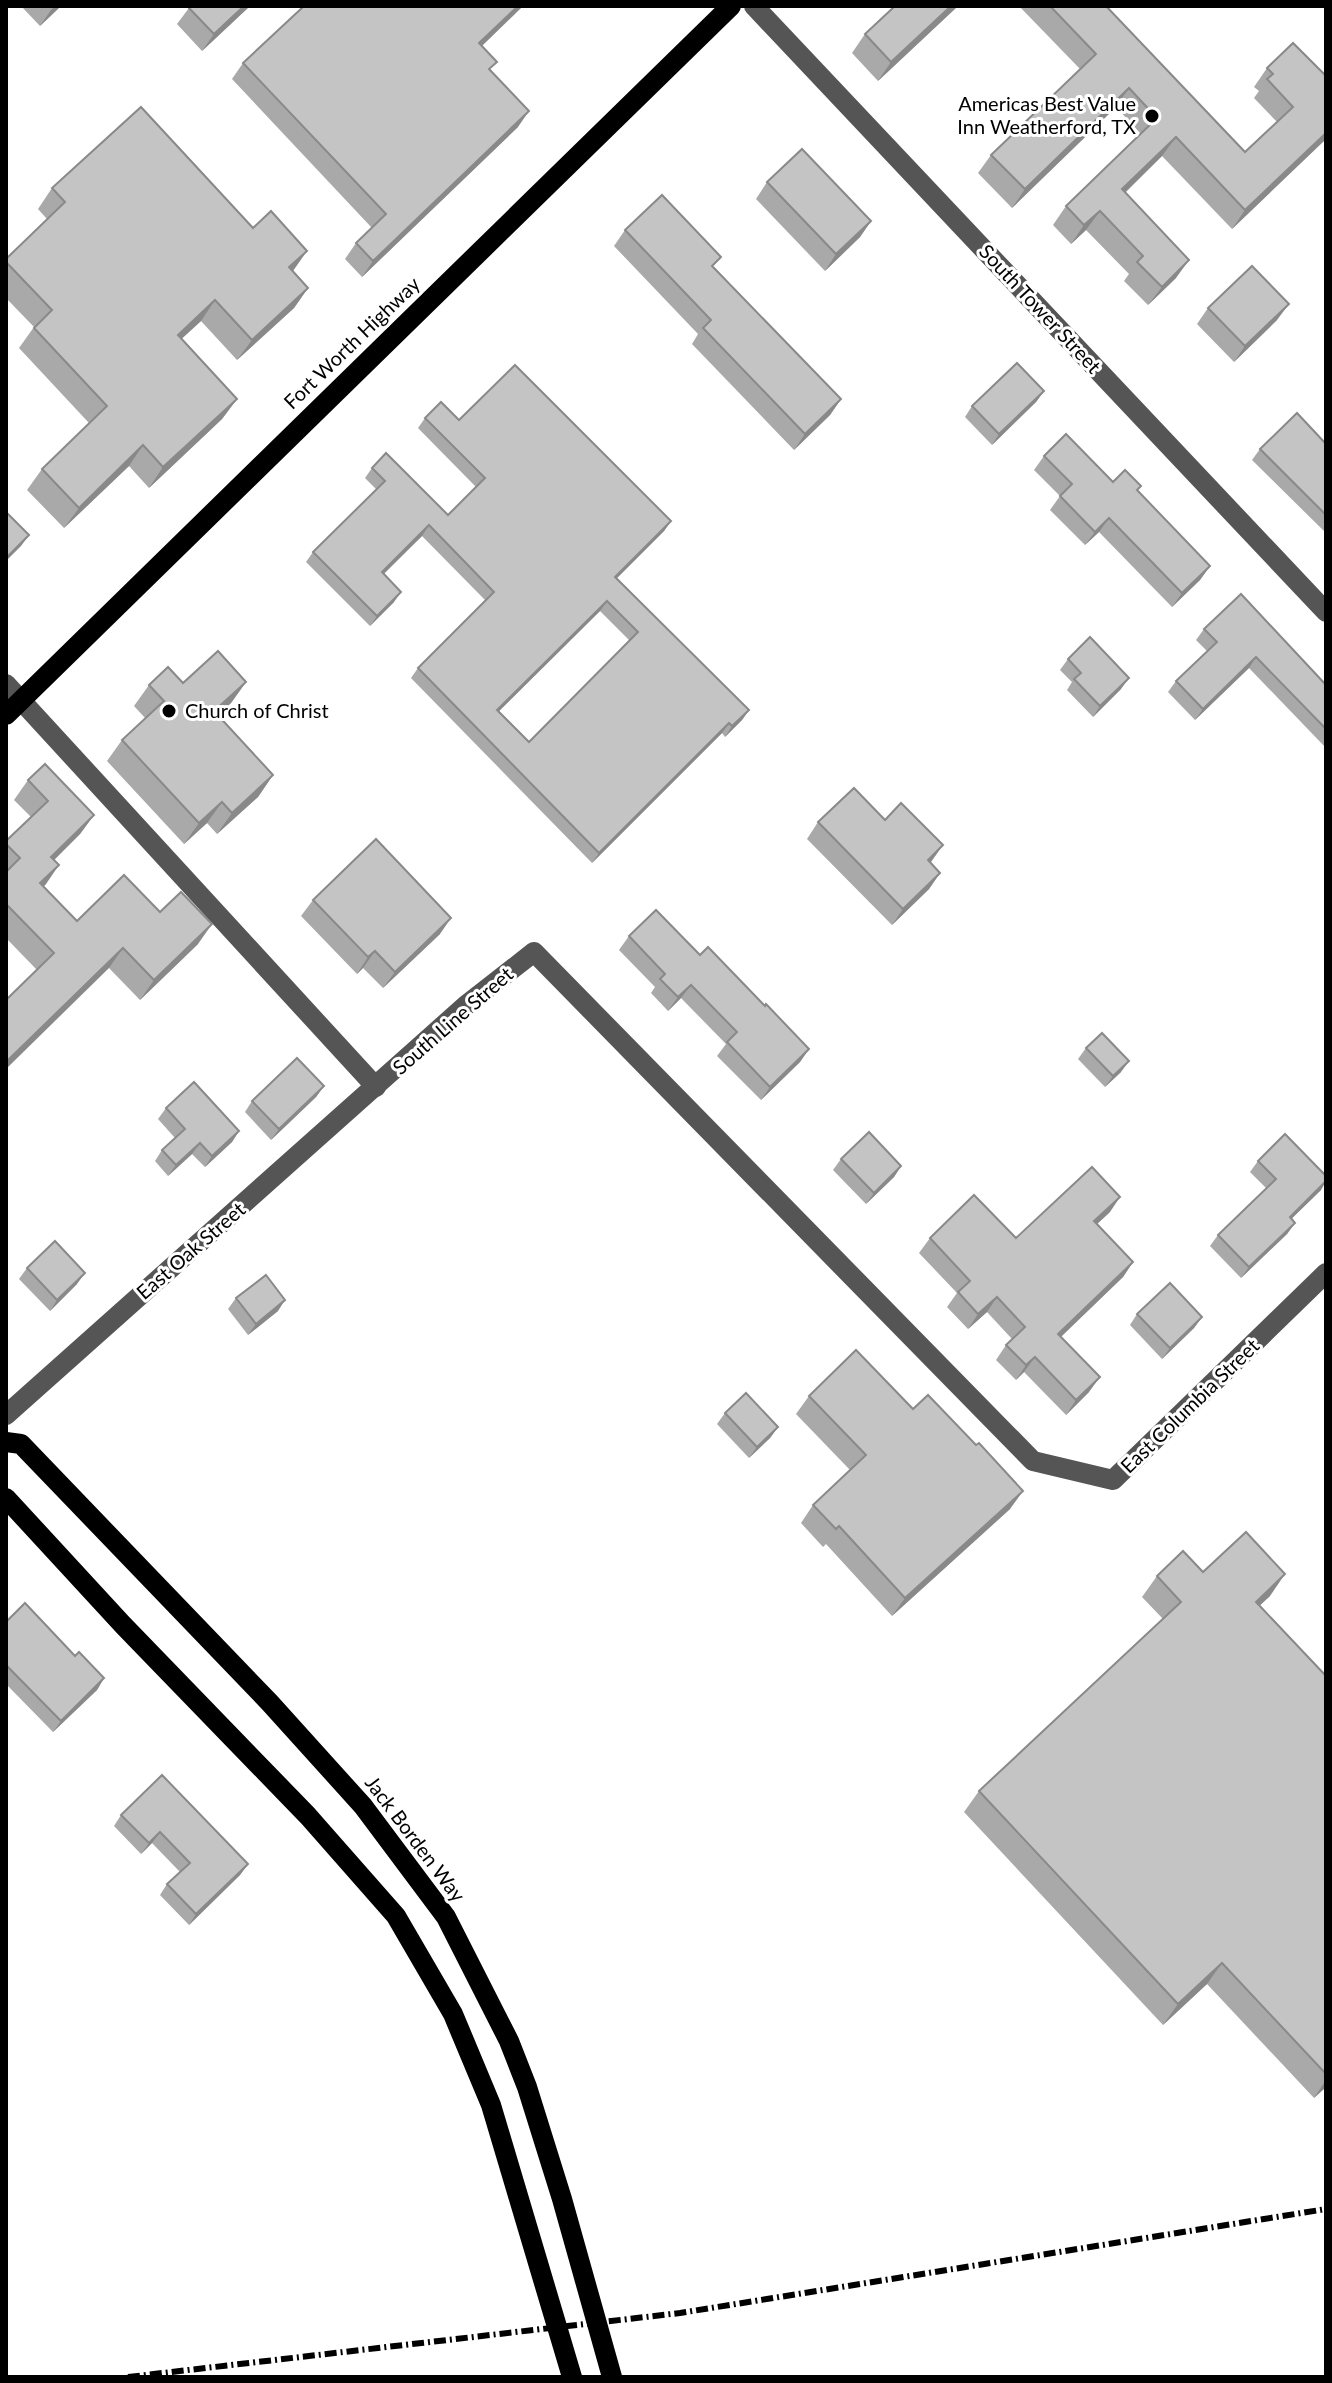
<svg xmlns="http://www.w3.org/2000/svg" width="1332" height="2383" font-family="Lato,sans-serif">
<rect width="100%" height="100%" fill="#fff"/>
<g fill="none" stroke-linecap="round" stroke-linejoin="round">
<g stroke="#555" stroke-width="20">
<path d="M754 6 1326 612"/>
<path d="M6 684 376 1087"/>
<path d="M6 1415 465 1006 534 952 1033 1461 1113 1480 1326 1273"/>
</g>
<g stroke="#000" stroke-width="20">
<path d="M6 715 731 6"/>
<path d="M6 1442 21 1444 270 1703 363 1806 446 1917 509 2041 527 2087 562 2199 612 2377"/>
<path d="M6 1498 123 1625 308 1816 396 1916 453 2014 491 2105 572 2377"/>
</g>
<path stroke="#000" stroke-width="6" stroke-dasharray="12 4 2 4" stroke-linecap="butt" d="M128 2377 680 2313 1326 2209"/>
</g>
<g fill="#a9a9a9" fill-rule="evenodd">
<path d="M21 6H61L40 26Z"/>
<path d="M250 6 202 51 177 24 189 8Z"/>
<path d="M304 6H523L482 46 491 70 518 127 362 277 345 259 356 243 372 228 232 79 243 63Z"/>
<path d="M958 6 878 81 852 53 865 34Z"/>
<path d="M1019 6H1106L1245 152 1277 122 1254 98 1259 91 1254 87 1267 68 1326 139 1232 229 1162 156 1125 193 1176 278 1148 305 1124 281 1129 274 1086 230 1071 244 1053 225 1066 206 1141 134 1116 107 1012 208 978 173 991 155 1080 69Z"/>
<path d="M767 182 871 221 860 237 825 271 756 199Z"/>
<path d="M52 188 293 271 308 288 294 308 237 360 201 321 181 339 237 399 222 419 149 488 129 466 64 528 27 490 42 469 89 423 19 348 34 327 6 298V259L47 219 38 209Z"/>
<path d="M625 230 714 267 841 399 830 415 794 450 692 344 698 334 614 246Z"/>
<path d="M1208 308 1277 320 1234 362 1197 324Z"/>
<path d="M1044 391 1036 402 992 445 965 417 972 406Z"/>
<path d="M425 418 459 420 671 521 664 531 617 578 749 710 742 720 725 737 722 733 592 863 411 678 418 668 486 601 422 536 384 574 394 602 370 626 306 562 313 552 376 489 365 478 372 468 448 515 476 487 418 428ZM600 611 630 641 529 742 499 711Z"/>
<path d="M1326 444V533L1252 460 1260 449Z"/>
<path d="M1044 456 1113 482 1141 486 1137 490 1210 566 1200 580 1172 607 1099 532 1085 545 1050 510 1060 496 1034 470Z"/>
<path d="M1204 629 1326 685V748L1249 668 1195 720 1168 692 1176 681 1207 651 1196 640Z"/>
<path d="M1068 659 1121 689 1093 717 1067 690 1072 682 1060 670Z"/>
<path d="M246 682 231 703 218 715 273 775 258 797 217 834 207 823 184 844 107 761 122 740 146 719 134 706 149 685Z"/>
<path d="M28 780 94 815 80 834 54 860 46 884 43 887 77 921 160 912 198 944 140 1000 109 968 37 970 6 938V841L31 817 14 800Z"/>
<path d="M885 820 940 873 929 889 892 925 807 839 818 822Z"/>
<path d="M313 900 440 934 383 988 363 968 357 974 301 916Z"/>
<path d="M629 936 700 955 765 1006 809 1049 800 1062 761 1100 717 1056 726 1044 681 998 668 1011 651 993 655 987 619 950Z"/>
<path d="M1086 1048 1121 1072 1105 1087 1078 1059Z"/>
<path d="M324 1086 316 1097 271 1140 245 1112 252 1101Z"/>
<path d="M166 1108 239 1131 232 1142 205 1167 192 1154 168 1176 155 1161 162 1150 175 1138 158 1119Z"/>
<path d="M841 1159 901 1166 894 1177 866 1204 833 1170Z"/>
<path d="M1258 1161 1321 1190 1291 1219 1295 1223 1287 1234 1241 1278 1210 1246 1218 1235 1266 1188 1250 1172Z"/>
<path d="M1110 1212 1097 1224 1133 1262 1123 1277 1061 1337 1089 1392 1066 1415 1024 1372 1016 1380 996 1360 1006 1345 1012 1339 987 1312 968 1329 947 1307 957 1293 919 1253 930 1238H1016Z"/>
<path d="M27 1268 77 1284 50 1311 19 1279Z"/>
<path d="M236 1298 278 1311 248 1335 228 1309Z"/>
<path d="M1137 1314 1202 1317 1194 1328 1162 1359 1130 1325Z"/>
<path d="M809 1396 1010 1509 892 1616 826 1544 823 1547 801 1523 813 1505 850 1470 796 1414Z"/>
<path d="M725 1413 778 1427 770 1438 749 1458 717 1424Z"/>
<path d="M1203 1572 1270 1596 1260 1605 1326 1676V2087L1314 2098 1207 1984 1163 2025 964 1812 979 1791 1163 1619 1142 1597 1157 1576Z"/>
<path d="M6 1622 75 1656 104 1678 97 1690 53 1732 6 1684Z"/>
<path d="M121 1815 248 1864 240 1875 189 1925 160 1895 167 1884 180 1872 152 1843 141 1854 114 1826Z"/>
</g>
<g fill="#898989">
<path d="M55 6H61L40 26 51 10Z"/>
<path d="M244 6H250L202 51 214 34Z"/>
<path d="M518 6H523L468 59 479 43Z"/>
<path d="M951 6H958L878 81 891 62Z"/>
<path d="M1129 88 1116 107 1012 208 1025 189Z"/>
<path d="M529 111 518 127 362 277 373 261Z"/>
<path d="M1326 133V139L1232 229 1245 210Z"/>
<path d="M1176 137 1162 156 1109 208 1122 189Z"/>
<path d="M1100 211 1086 230 1071 244 1084 225Z"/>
<path d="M871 221 860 237 825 271 836 254Z"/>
<path d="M307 251 293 271 289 267Z"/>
<path d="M1189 260 1176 278 1148 305 1162 287Z"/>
<path d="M308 288 294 308 237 360 252 340Z"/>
<path d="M215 300 201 321 163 356 178 335Z"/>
<path d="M1289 304 1277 320 1234 362 1245 346Z"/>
<path d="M1044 391 1036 402 992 445 999 434Z"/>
<path d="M237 399 222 419 149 488 163 467Z"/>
<path d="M841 399 830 415 794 450 805 434Z"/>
<path d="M143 445 129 466 64 528 79 508Z"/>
<path d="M1109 518 1099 532 1085 545 1095 532Z"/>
<path d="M671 521 664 531 608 587 615 577Z"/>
<path d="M429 525 422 536 375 582 382 572Z"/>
<path d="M29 535 21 546 6 561 8 556Z"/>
<path d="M1210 566 1200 580 1172 607 1182 593Z"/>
<path d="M401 592 394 602 370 626 377 616Z"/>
<path d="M607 601 600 611 490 720 497 710Z"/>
<path d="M1256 657 1249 668 1195 720 1203 709Z"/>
<path d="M1129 678 1121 689 1093 717 1100 706Z"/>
<path d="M246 682 231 703 199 733 214 711Z"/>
<path d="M749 710 742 720 725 737 732 726Z"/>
<path d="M729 723 722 733 592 863 599 853Z"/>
<path d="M273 775 258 797 217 834 232 813Z"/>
<path d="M222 802 207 823 184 844 199 823Z"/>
<path d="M94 815 80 834 38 876 51 857Z"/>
<path d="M943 845 931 862 917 877 928 860Z"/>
<path d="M59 865 46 884 26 903 40 883Z"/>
<path d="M940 873 929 889 892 925 903 909Z"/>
<path d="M451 918 440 934 383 988 395 972Z"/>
<path d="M212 924 198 944 140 1000 154 980Z"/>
<path d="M123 948 109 968 6 1069V1062Z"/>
<path d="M375 951 363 968 357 974 368 957Z"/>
<path d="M691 985 681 998 668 1011 678 997Z"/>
<path d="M809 1049 800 1062 761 1100 770 1087Z"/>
<path d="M1129 1061 1121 1072 1105 1087 1113 1076Z"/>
<path d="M324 1086 316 1097 271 1140 279 1129Z"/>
<path d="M239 1131 232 1142 205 1167 212 1156Z"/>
<path d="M200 1143 192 1154 168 1176 176 1165Z"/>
<path d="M901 1166 894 1177 866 1204 874 1193Z"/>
<path d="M1326 1181 1321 1190 1282 1228 1290 1217Z"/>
<path d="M1120 1197 1110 1212 1084 1236 1094 1221Z"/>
<path d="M1295 1223 1287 1234 1241 1278 1249 1267Z"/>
<path d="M1133 1262 1123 1277 1048 1349 1058 1334Z"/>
<path d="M85 1273 77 1284 50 1311 57 1300Z"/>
<path d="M997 1297 987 1312 968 1329 978 1314Z"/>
<path d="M285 1300 278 1311 248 1335 256 1324Z"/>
<path d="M1202 1317 1194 1328 1162 1359 1170 1348Z"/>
<path d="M1035 1357 1024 1372 1016 1380 1026 1365Z"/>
<path d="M1100 1377 1089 1392 1066 1415 1076 1400Z"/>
<path d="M778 1427 770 1438 749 1458 757 1447Z"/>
<path d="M1023 1491 1010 1509 892 1616 905 1598Z"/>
<path d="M1285 1574 1270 1596 1241 1623 1256 1602Z"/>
<path d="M104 1678 97 1690 53 1732 61 1721Z"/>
<path d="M160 1832 152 1843 141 1854 149 1843Z"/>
<path d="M248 1864 240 1875 189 1925 196 1914Z"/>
<path d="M1222 1963 1207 1984 1163 2025 1178 2004Z"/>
<path d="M1326 2080V2087L1314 2098Z"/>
</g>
<g fill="#c4c4c4" stroke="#898989" stroke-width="2" fill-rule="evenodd">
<path d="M191 6H244L214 34 189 8Z"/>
<path d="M304 6H518L479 43 497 62 489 69 529 111 373 261 356 243 386 214 243 63Z"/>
<path d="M895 6H951L891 62 865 34Z"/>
<path d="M1050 6H1106L1245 152 1293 107 1267 79 1273 74 1267 68 1293 43 1326 76V133L1245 210 1176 137 1122 189 1189 260 1162 287 1137 262 1143 256 1100 211 1084 225 1066 206 1157 118 1129 88 1025 189 991 155 1096 54Z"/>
<path d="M141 107 253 228 271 211 307 251 289 267 308 288 252 340 215 300 178 335 237 399 163 467 143 445 79 508 42 469 107 406 34 328 52 310 6 262V259L65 202 52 188Z"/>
<path d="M802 149 871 221 836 254 767 182Z"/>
<path d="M662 195 721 257 712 266 841 399 805 434 703 328 711 320 625 230Z"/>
<path d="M1252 266 1289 304 1245 346 1208 308Z"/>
<path d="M1017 363 1044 391 999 434 972 406Z"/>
<path d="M515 365 671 521 615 577 749 710 732 726 729 723 599 853 418 668 494 592 429 525 382 572 401 592 377 616 313 552 385 481 372 468 386 453 448 515 485 478 425 418 441 402 459 420ZM607 601 638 632 529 742 497 710Z"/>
<path d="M1297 413 1326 444V515L1260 449Z"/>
<path d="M1066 434 1113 482 1125 470 1141 486 1137 490 1210 566 1182 593 1109 518 1095 532 1060 496 1072 484 1044 456Z"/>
<path d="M6 512 29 535 8 556 6 554Z"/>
<path d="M1241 594 1326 685V729L1256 657 1203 709 1176 681 1217 642 1204 629Z"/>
<path d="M1090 637 1129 678 1100 706 1074 679 1081 673 1068 659Z"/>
<path d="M218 651 246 682 214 711 273 775 232 813 222 802 199 823 122 740 164 701 149 685 168 667 183 683Z"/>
<path d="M45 764 94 815 51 857 59 865 40 883 77 921 124 875 160 912 181 892 212 924 154 980 123 948 6 1062V1000L54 953 6 904V872L20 858 6 844V841L48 801 28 780Z"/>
<path d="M854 788 885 820 901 803 943 845 928 860 940 873 903 909 818 822Z"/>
<path d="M376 839 451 918 395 972 375 951 368 957 313 900Z"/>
<path d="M656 910 700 955 708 947 765 1006 766 1004 809 1049 770 1087 727 1042 737 1032 691 985 678 997 660 979 665 974 629 936Z"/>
<path d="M1102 1033 1129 1061 1113 1076 1086 1048Z"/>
<path d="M297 1058 324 1086 279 1129 252 1101Z"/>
<path d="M194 1082 239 1131 212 1156 200 1143 176 1165 162 1150 185 1129 166 1108Z"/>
<path d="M869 1132 901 1166 874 1193 841 1159Z"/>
<path d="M1285 1134 1326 1176V1181L1290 1217 1295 1223 1249 1267 1218 1235 1276 1179 1258 1161Z"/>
<path d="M1092 1167 1120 1197 1094 1221 1133 1262 1058 1334 1100 1377 1076 1400 1035 1357 1026 1365 1006 1345 1025 1327 997 1297 978 1314 958 1292 970 1281 930 1238 974 1195 1016 1238Z"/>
<path d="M55 1241 85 1273 57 1300 27 1268Z"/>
<path d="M266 1275 285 1300 256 1324 236 1298Z"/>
<path d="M1170 1283 1202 1317 1170 1348 1137 1314Z"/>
<path d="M856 1350 913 1409 928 1395 976 1445 979 1443 1023 1491 905 1598 839 1526 836 1529 813 1505 866 1455 809 1396Z"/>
<path d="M746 1393 778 1427 757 1447 725 1413Z"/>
<path d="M1246 1532 1285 1574 1256 1602 1326 1676V2074L1222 1963 1178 2004 979 1791 1181 1602 1157 1576 1183 1551 1203 1572Z"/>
<path d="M25 1603 75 1656 79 1652 104 1678 61 1721 6 1665V1622Z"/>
<path d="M162 1775 248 1864 196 1914 167 1884 190 1863 160 1832 149 1843 121 1815Z"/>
</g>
<g fill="#000" stroke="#fff" stroke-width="3">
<circle cx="1152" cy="116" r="8"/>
<circle cx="169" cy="711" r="8"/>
</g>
<g text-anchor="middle" stroke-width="6" stroke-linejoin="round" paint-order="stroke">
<g font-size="20" fill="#000" stroke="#fff" text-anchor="end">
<text x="1136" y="111">Americas Best Value<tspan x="1136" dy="23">Inn Weatherford, TX</tspan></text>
<text x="185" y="718" text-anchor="start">Church of Christ</text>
</g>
<g font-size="20" fill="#000" stroke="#fff">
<text transform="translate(1040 309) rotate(47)" y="7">South Tower Street</text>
<text transform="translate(352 343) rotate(-44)" y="7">Fort Worth Highway</text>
<text transform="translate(453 1021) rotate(-41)" y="7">South Line Street</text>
<text transform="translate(191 1251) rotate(-41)" y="7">East Oak Street</text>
<text transform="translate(1190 1406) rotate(-44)" y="7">East Columbia Street</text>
<text transform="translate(415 1839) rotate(53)" y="7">Jack Borden Way</text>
</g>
</g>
<rect width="1332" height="2383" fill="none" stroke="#000000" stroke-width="16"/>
</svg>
